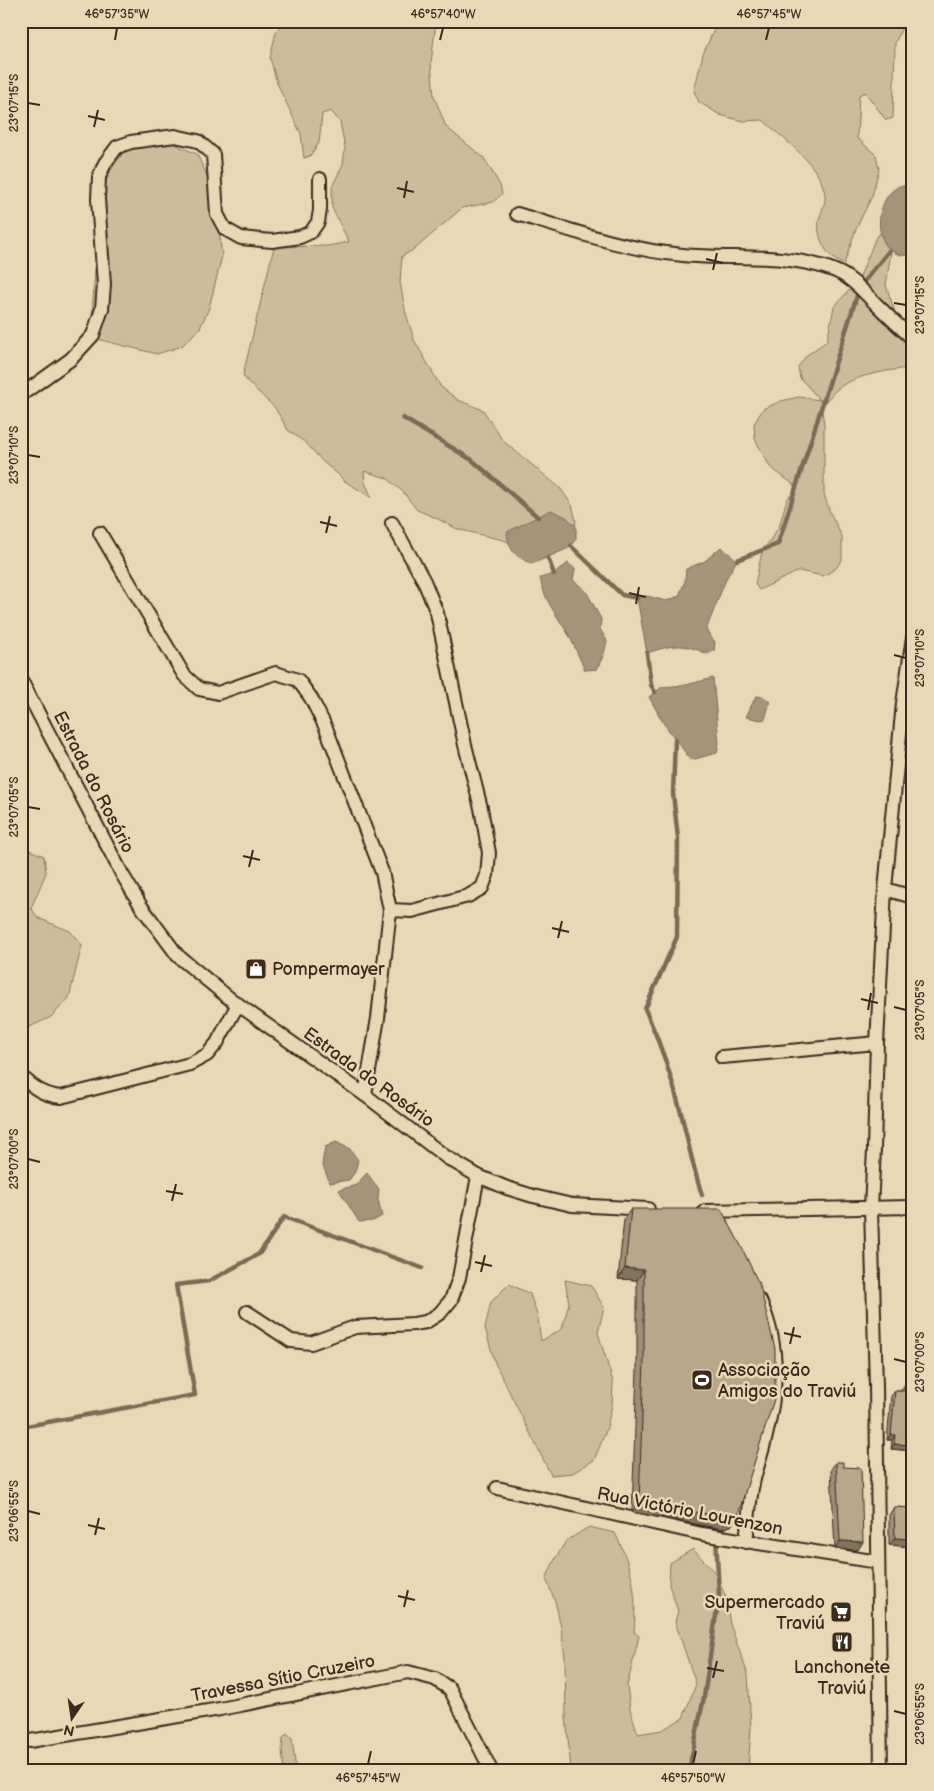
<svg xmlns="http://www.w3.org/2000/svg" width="934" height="1791" font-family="'Balsamiq Sans',sans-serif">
<rect width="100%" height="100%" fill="#e9d8b5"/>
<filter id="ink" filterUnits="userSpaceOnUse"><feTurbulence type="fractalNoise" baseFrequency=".02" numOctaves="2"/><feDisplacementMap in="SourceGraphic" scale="10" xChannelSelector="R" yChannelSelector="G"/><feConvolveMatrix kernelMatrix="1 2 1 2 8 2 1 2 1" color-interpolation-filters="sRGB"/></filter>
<g filter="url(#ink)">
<g fill="#cdbc9c" stroke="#84735d">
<path d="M283 21H436L431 63 434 96 446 127 484 158 500 185 502 194 493 202 462 208 415 249 402 256 400 282 405 310 414 340 441 387 458 400 483 410 503 441 560 488 572 505 576 521 573 535 525 548 503 540 457 529 436 518 417 510 403 492 387 478 364 471 365 483 372 498 343 480 340 476 323 462 306 443 288 430 275 408 247 381 243 375 274 247 327 246 349 242 332 208V187L343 164 345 147 340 122 331 111 322 114 319 143 310 156 304 158 301 134 277 83 270 58 276 32Z"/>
<path d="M718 21H905L895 43 893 118 886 120 865 92 859 95 857 138 876 155 879 169 872 196 856 229 844 264C828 260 816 238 819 221 820 213 826 204 825 195 825 191 822 185 821 181 809 156 782 138 763 120L743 121 720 115 699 102 694 91 703 54Z"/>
<path d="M172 143 197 154 209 180 216 205 222 256 209 308 200 328 182 346 157 354 101 340 91 331 100 194 111 170 125 150Z"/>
<path d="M882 232 891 252 886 285 900 328 913 339V368C893 369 856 375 840 387 835 390 831 396 826 401L820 400 824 423V494L829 510 842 537V560L835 569 823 576 799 571 759 590 755 584 762 552 779 527 787 499 796 490 793 484 770 467 755 439 754 424 763 409 781 401 799 397 820 400 800 378 798 367 807 355 827 341 834 307 859 279 876 237Z"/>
<path d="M21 845 27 849 44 856 46 873 31 908 38 918 70 931 82 945 69 998 51 1017 25 1029 21 1028Z"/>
<path d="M565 1280 591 1286 604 1307 598 1333 613 1382 612 1405 606 1431 594 1460 573 1473 551 1475 495 1363 485 1328 491 1302 509 1284 530 1294 538 1318 541 1341 562 1329 569 1303Z"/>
<path d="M589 1527 615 1533C633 1570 637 1591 634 1632L639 1636 627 1686 630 1709 638 1734 662 1730 683 1718 696 1684 675 1622 678 1611 669 1585 670 1563 693 1549 715 1573 725 1595 730 1624 748 1675 751 1727 748 1770H571L566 1717 565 1658 561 1626 555 1601 546 1579 554 1561 566 1541Z"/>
<path d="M287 1734 292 1739 296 1770H284L282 1750 283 1738Z"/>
</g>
<g fill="#a5947a" stroke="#7b6a55">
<path d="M899 186H910L913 188V255C877 261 871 215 890 193 892 191 896 188 899 186Z"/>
<path d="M551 510 566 517 576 526V539L569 548 532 564C514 555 509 551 507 532Z"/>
<path d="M721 547 737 560 726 579 706 630 715 642 714 651 707 654C682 642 672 645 647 653L637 598 647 596 666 601 679 596 685 581 686 569 705 561Z"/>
<path d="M568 563 575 569 573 580 586 591 601 619 600 629 607 641 604 654 597 669 585 670C580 659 575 648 570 637 559 618 544 601 540 578L554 574Z"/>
<path d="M713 678 719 743 717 753 691 760 664 724 649 697 662 687 686 685Z"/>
<path d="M756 696 764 697 770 702 765 719 761 720 746 717Z"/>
<path d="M336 1142 350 1149 358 1160 355 1172 349 1180 330 1183 322 1164 325 1147Z"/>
<path d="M367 1173 379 1189 378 1199 382 1216 373 1221 359 1222 339 1190 356 1185Z"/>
</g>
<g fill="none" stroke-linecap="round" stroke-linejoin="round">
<g stroke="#7b6a55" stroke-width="4.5">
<path d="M403 418 472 460 538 517"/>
<path d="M571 546 622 595 637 598"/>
<path d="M548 558 554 574"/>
<path d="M737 560 778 544 860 286 889 251"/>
<path d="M647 653 651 685 655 692"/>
<path d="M675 739 673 794 678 838 677 937 645 1009C660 1042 672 1078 681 1113 688 1141 693 1168 702 1195"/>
<path d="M21 1427 195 1395 176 1285 209 1281 259 1254 284 1217 422 1268"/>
<path d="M689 1770 704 1697 719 1595 716 1536 721 1522"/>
</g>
<g stroke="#3b2a1e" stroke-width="16">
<g id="minor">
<path d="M517 214C571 230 626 250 683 255 732 260 785 252 833 270 850 276 864 292 877 305 889 317 901 328 913 339"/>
<path d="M21 395 71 359 93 335 102 309 104 284 98 199 99 177 105 163 117 147 131 142 175 136 198 141 213 154 217 214 225 229 241 238 272 241 300 237 311 232 318 222 320 210V179"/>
<path d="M100 533 184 675 199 689 218 693 276 673 298 680 311 698 326 728 382 872 390 910 378 1018 365 1095"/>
<path d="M21 680 122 874 141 906 178 956 229 998 365 1095 446 1157 478 1176 507 1188 533 1196 572 1205 648 1209"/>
<path d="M885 889 913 897"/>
<path d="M390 910 412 911 468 896 482 888 487 875 489 853 481 808 465 745 437 613 424 581 392 523"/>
<path d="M722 1057 877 1043"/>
<path d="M21 1076C34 1088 43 1095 61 1097L190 1064 207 1055 217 1043 238 1004"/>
<path d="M705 1211 913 1207"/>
<path d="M247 1312 291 1341 311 1343 355 1327 414 1324 426 1322 440 1313 451 1300 459 1278 478 1176"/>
<path d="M497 1488 702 1534 878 1562"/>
<path d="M746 1542C748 1524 749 1506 752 1488 755 1472 761 1456 765 1440 777 1392 781 1347 760 1301"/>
<path d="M30 1741 220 1709 408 1672 435 1679 450 1689 491 1770"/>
<path d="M881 1770 876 1386 871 1208 874 1149 877 1043 885 889 903 703 913 638"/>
</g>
</g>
<use href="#minor" stroke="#e9d8b5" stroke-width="12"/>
</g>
<g fill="#9e9078" stroke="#3b2a1e">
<path d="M631 1209 731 1526 722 1529 632 1512 637 1370V1280L618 1279 624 1219Z"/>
<path d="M905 1384 913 1385V1451L891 1449 892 1440H887L891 1396 895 1391H901V1390Z"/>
<path d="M836 1462 843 1467 858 1550 835 1549 831 1469Z"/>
<path d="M894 1507 913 1508V1547L889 1545V1515Z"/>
</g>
<g fill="#817561" stroke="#3b2a1e">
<path d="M625 1268 644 1270 637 1280 618 1279Z"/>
<path d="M891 1434 895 1435 892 1440H887Z"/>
<path d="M894 1444 913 1445V1451L891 1449Z"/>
<path d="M639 1502 738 1515 731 1526 722 1529 632 1512Z"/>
<path d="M895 1538 913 1539V1547L889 1545Z"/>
<path d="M840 1541 863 1542 858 1550 835 1549Z"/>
</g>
<g fill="#b8a78b" stroke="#3b2a1e">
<path d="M631 1209H721L740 1244 760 1286 775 1349V1396L738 1515 729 1518 639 1502 644 1360V1270L625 1268Z"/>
<path d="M905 1384 913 1385V1445L894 1444 895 1435 891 1434 895 1391H904Z"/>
<path d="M836 1462H843V1467L861 1468 863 1542 840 1541Z"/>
<path d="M894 1507 913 1508V1539L895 1538Z"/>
</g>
</g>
<path fill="none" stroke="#3b2a1e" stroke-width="2" d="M115 40 117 28M440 40 443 28M766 40 769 28M28 103 40 105M88 116 105 120M94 127 98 110M397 188 414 192M404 198 407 181M706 259 723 263M713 270 717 253M894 303 906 305M28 455 40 457M320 522 337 526M326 533 330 516M629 593 646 597M636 604 639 587M894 655 906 658M28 807 40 809M243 856 260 860M249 867 253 850M552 928 569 932M558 938 562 921M861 999 878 1003M894 1007 906 1010M868 1010 871 993M28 1159 40 1162M166 1191 183 1194M172 1201 176 1184M475 1262 492 1266M481 1272 485 1255M784 1333 801 1337M790 1344 794 1327M894 1359 906 1362M28 1511 40 1514M88 1525 105 1529M95 1535 99 1518M398 1596 415 1600M404 1607 408 1590M707 1668 724 1671M713 1678 717 1661M894 1711 906 1714M368 1764 371 1751M693 1764 696 1751"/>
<defs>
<g id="shop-square" transform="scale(1.125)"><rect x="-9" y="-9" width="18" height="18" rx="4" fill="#3b2a1e" stroke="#e9d8b5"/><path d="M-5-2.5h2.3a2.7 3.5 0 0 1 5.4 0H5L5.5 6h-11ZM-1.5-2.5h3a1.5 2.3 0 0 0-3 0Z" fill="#fff"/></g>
<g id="stadium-square" transform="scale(1.125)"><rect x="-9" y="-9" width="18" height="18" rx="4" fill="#3b2a1e" stroke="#e9d8b5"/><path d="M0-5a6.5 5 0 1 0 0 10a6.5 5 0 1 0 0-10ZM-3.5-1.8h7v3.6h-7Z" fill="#fff"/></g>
<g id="supermarket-square" transform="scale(1.125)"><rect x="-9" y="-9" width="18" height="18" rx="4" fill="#3b2a1e" stroke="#e9d8b5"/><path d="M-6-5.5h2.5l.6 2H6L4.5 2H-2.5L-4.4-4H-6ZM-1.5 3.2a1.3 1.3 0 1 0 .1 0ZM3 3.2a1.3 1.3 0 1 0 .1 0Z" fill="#fff"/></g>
<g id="restaurant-square" transform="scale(1.125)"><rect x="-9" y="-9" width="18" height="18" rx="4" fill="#3b2a1e" stroke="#e9d8b5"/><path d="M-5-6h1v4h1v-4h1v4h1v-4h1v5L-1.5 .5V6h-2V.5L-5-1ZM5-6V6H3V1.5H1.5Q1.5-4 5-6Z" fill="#fff"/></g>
</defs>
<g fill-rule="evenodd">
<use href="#shop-square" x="256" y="969"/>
<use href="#stadium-square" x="702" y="1380"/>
<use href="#supermarket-square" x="841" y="1612"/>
<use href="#restaurant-square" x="842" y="1642"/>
</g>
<g text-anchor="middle" stroke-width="5" stroke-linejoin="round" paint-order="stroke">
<g font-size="18" fill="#3b2a1e" stroke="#e9d8b5">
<text transform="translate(94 782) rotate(63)" y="6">Estrada do Rosário</text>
<text transform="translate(369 1077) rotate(36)" y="6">Estrada do Rosário</text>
<text transform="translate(690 1511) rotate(11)" y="6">Rua Victório Lourenzon</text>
<text transform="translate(283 1678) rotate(-11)" y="6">Travessa Sítio Cruzeiro</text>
</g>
<g font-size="18" fill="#3b2a1e" stroke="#e9d8b5" text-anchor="start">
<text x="272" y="975">Pompermayer</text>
<text x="718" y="1376">Associação<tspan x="718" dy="21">Amigos do Traviú</tspan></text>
<text x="825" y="1608" text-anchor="end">Supermercado<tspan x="825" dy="21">Traviú</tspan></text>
<text x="842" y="1673" text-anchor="middle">Lanchonete<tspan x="842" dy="21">Traviú</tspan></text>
</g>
</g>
<rect width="934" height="1791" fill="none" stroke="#e9d8b5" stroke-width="55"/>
<g transform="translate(72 1718) rotate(193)" stroke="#e9d8b5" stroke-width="4" paint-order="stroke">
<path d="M0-4L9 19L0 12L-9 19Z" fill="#3b2a1e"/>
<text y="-8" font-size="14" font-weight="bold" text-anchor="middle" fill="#3b2a1e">N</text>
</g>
<rect x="28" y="28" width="878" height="1736" fill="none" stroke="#3b2a1e" stroke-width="2"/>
<g font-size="12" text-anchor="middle" fill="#3b2a1e">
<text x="117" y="18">46°57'35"W</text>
<text x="443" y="18">46°57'40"W</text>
<text x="769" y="18">46°57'45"W</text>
<text transform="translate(14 103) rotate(-90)" y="4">23°07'15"S</text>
<text transform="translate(920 305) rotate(-90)" y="4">23°07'15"S</text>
<text transform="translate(14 455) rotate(-90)" y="4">23°07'10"S</text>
<text transform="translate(920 658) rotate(-90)" y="4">23°07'10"S</text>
<text transform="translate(14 807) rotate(-90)" y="4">23°07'05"S</text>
<text transform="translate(920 1010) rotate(-90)" y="4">23°07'05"S</text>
<text transform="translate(14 1159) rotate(-90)" y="4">23°07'00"S</text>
<text transform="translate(920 1362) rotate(-90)" y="4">23°07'00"S</text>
<text transform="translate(14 1511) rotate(-90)" y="4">23°06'55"S</text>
<text transform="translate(920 1714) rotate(-90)" y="4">23°06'55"S</text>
<text x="368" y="1782">46°57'45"W</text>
<text x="693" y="1782">46°57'50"W</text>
</g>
</svg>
